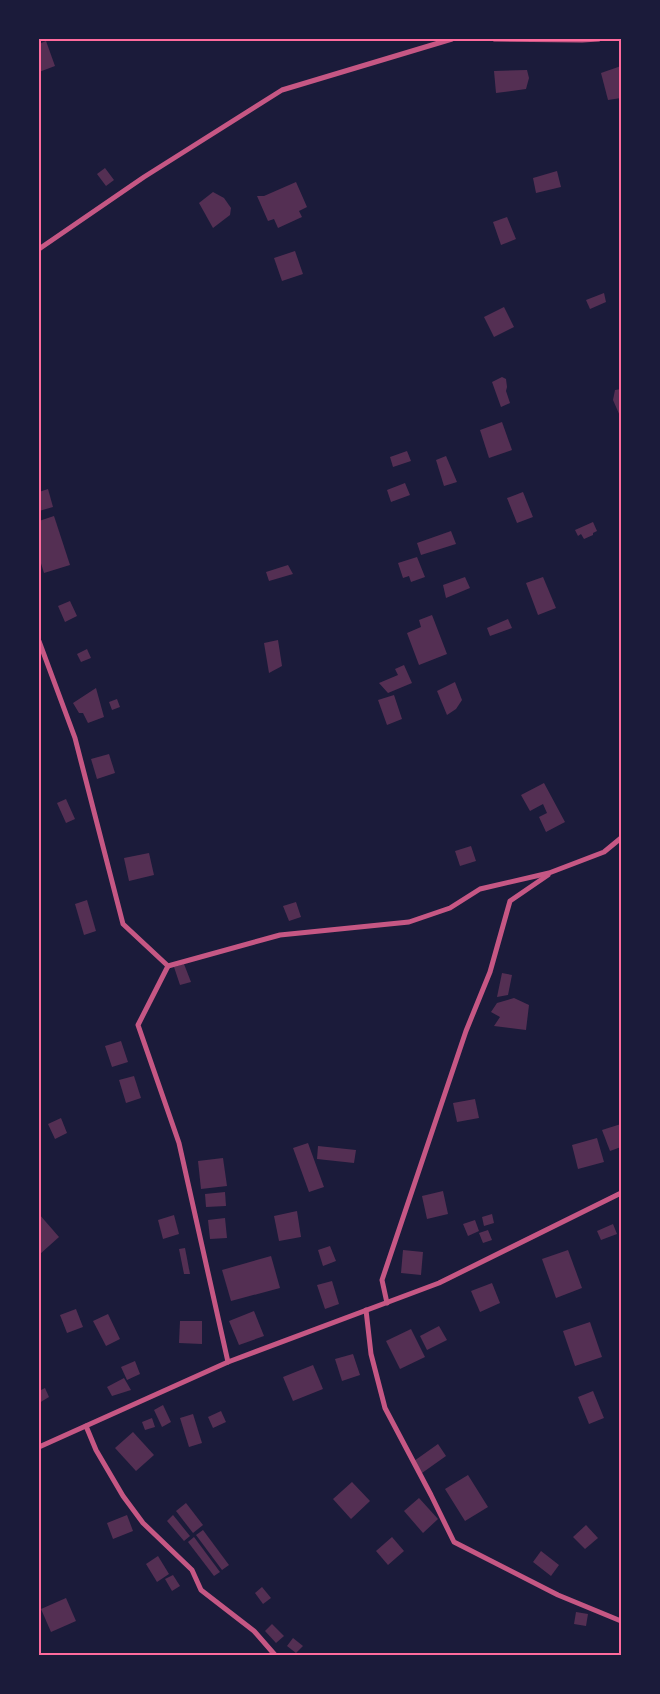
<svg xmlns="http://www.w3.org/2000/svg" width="660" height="1694" font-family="Cabin,sans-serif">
<rect width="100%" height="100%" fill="#1b1b3a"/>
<g fill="#542f53">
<path d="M46 41 55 66 39 72V44Z"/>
<path d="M621 66V98L608 100 601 73Z"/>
<path d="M527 70 529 78 526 89 496 93 494 71Z"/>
<path d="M105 168 114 180 106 186 97 174Z"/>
<path d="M557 171 561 187 536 193 533 178Z"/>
<path d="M296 182 307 207 299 211 302 217 278 228 274 219 268 221 257 196H264Z"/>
<path d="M213 192 224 198 231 208 230 215 213 228 199 203Z"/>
<path d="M507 217 516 239 501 245 493 222Z"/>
<path d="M295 251 303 274 282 281 274 258Z"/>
<path d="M604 293 606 302 590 309 586 300Z"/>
<path d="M504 307 514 327 494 337 484 317Z"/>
<path d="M502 377 506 379 507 387 506 391 510 403 501 407 492 382Z"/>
<path d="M621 389V416H620L613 400 615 390Z"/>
<path d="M502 422 512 450 489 458 480 430Z"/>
<path d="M407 451 411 461 393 467 390 457Z"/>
<path d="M446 456 457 482 444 486 436 460Z"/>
<path d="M405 483 410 495 391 502 387 490Z"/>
<path d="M48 489 53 507 39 511V492Z"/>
<path d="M523 492 533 517 517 523 507 498Z"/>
<path d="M54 516 70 565 44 573 39 557V521Z"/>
<path d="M593 522 597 531 593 533V535L584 539 581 534 578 536 575 530Z"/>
<path d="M451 531 456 544 421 555 417 543Z"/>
<path d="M417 557 425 577 411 582 409 576 403 578 398 563Z"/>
<path d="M288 565 293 574 269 581 266 572Z"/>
<path d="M465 577 470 588 446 598 443 585Z"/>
<path d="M543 577 556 608 538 615 526 583Z"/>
<path d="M70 601 77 616 65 622 58 606Z"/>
<path d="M432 615 447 654 419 665 407 633 421 627 419 620Z"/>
<path d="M508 619 512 628 490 636 487 628Z"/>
<path d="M278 640 282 666 269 673 264 643Z"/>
<path d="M87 649 91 658 81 662 77 654Z"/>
<path d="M404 665 412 683 388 693 379 683 398 675 395 669Z"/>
<path d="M455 682 462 700 456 709 447 715 437 691Z"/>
<path d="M96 688 104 717 88 723 83 713H79L73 703Z"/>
<path d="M394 695 402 719 387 725 378 700Z"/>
<path d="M117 699 120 707 112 710 109 702Z"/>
<path d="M109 754 115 773 97 779 91 759Z"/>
<path d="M544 783 565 822 546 832 539 817 547 813 543 804 530 811 521 795Z"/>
<path d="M66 799 75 819 66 823 57 803Z"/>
<path d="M471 846 476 861 460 866 455 851Z"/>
<path d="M149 853 154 875 129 881 124 858Z"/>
<path d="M87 900 96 931 84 935 75 904Z"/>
<path d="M296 902 301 917 289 921 283 906Z"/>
<path d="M184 964 191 982 180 985 174 967Z"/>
<path d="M502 973 512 975 508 995 497 997Z"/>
<path d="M514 998 529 1005 526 1030 494 1026 500 1017 491 1012 497 1003Z"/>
<path d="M121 1041 128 1062 112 1067 105 1046Z"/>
<path d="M134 1076 141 1098 126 1103 119 1080Z"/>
<path d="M475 1099 479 1118 457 1122 453 1103Z"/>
<path d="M61 1118 67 1133 55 1139 48 1124Z"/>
<path d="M621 1124V1147L610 1151 602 1130Z"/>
<path d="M597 1138 604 1162 578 1169 572 1145Z"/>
<path d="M308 1143 324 1187 309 1192 293 1148Z"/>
<path d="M318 1146 356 1150 354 1163 317 1159Z"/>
<path d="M223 1158 227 1186 201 1189 198 1161Z"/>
<path d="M443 1191 448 1214 427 1219 422 1196Z"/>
<path d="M225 1192 226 1206 206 1207 205 1194Z"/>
<path d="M297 1211 301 1237 279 1241 274 1216Z"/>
<path d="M39 1214 59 1237 40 1254 39 1253Z"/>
<path d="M492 1214 494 1223 484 1226 482 1217Z"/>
<path d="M174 1215 179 1234 163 1239 158 1220Z"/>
<path d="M225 1218 227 1238 210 1239 208 1220Z"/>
<path d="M475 1220 479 1231 468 1236 463 1224Z"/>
<path d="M613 1224 617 1234 601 1240 597 1231Z"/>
<path d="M488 1230 492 1240 483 1243 479 1233Z"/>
<path d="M330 1246 336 1261 323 1266 318 1250Z"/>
<path d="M185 1248 190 1274H184L179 1249Z"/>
<path d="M403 1250 423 1252 421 1275 401 1273Z"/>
<path d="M568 1250 582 1288 556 1298 542 1259Z"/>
<path d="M271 1256 280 1288 231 1301 222 1270Z"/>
<path d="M332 1281 339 1304 325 1309 317 1285Z"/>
<path d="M492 1283 500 1303 480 1312 471 1291Z"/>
<path d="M76 1309 83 1327 67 1333 60 1315Z"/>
<path d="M254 1311 264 1336 239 1345 229 1321Z"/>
<path d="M108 1314 120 1339 106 1346 93 1321Z"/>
<path d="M180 1321H202V1344L179 1343Z"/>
<path d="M590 1322 602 1357 575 1366 563 1331Z"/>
<path d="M439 1326 447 1340 427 1350 420 1336Z"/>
<path d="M411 1329 425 1357 400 1369 386 1341Z"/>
<path d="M353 1354 360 1375 342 1381 335 1359Z"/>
<path d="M135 1361 140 1374 127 1380 121 1367Z"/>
<path d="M313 1365 323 1389 293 1401 283 1377Z"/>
<path d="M124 1378 131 1390 112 1396 107 1387Z"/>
<path d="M45 1388 49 1397 39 1403V1391Z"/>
<path d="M593 1391 604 1418 589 1424 578 1397Z"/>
<path d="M163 1405 171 1422 162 1427 154 1410Z"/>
<path d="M221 1411 226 1422 213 1428 208 1417Z"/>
<path d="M193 1414 202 1443 189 1447 180 1418Z"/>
<path d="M152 1418 155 1427 145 1430 142 1422Z"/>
<path d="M133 1432 154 1455 136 1471 115 1448Z"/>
<path d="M438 1444 446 1456 422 1473 414 1461Z"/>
<path d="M468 1475 488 1507 465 1521 445 1489Z"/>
<path d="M352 1482 370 1501 351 1519 333 1499Z"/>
<path d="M419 1498 438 1519 423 1533 404 1511Z"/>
<path d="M186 1503 203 1525 193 1533 176 1511Z"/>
<path d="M127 1515 133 1531 113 1539 107 1523Z"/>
<path d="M173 1515 190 1536 184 1541 167 1521Z"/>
<path d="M586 1525 598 1538 585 1549 573 1537Z"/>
<path d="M203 1530 229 1565 222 1570 196 1535Z"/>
<path d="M194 1537 220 1572 214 1576 188 1542Z"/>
<path d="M392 1537 404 1551 388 1565 376 1551Z"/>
<path d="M541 1551 559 1565 551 1576 533 1562Z"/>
<path d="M158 1556 169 1574 157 1582 146 1564Z"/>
<path d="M173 1575 180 1586 172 1591 165 1579Z"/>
<path d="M262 1587 271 1598 263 1604 255 1593Z"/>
<path d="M66 1598 76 1621 51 1632 41 1609Z"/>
<path d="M576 1612 588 1614 586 1626 574 1624Z"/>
<path d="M272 1624 284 1636 276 1643 265 1631Z"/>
<path d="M293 1638 303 1646 296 1653 287 1646Z"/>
</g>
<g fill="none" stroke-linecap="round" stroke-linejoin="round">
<g stroke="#c65784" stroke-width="5">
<path d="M494 39 582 40 599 39"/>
<path d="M39 249 144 177 282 90 452 39"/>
<path d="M39 641 75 738 123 924 168 966 138 1025 179 1143 228 1362"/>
<path d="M168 966 280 935 409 922 450 908 480 889 549 873 604 852 621 838"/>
<path d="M387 1303 382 1280 466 1031 490 972 510 901 548 875"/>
<path d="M366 1310 371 1354 385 1408 431 1495 454 1542 558 1595 621 1621"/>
<path d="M86 1426 96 1450 123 1496 143 1523 192 1570 201 1590 254 1631 275 1655"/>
<path d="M39 1447 228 1362 439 1283 621 1193"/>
</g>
</g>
<rect width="660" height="1694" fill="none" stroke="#1b1b3a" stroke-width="80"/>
<rect x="40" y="40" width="580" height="1614" fill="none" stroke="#ff6b9d" stroke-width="2"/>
</svg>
